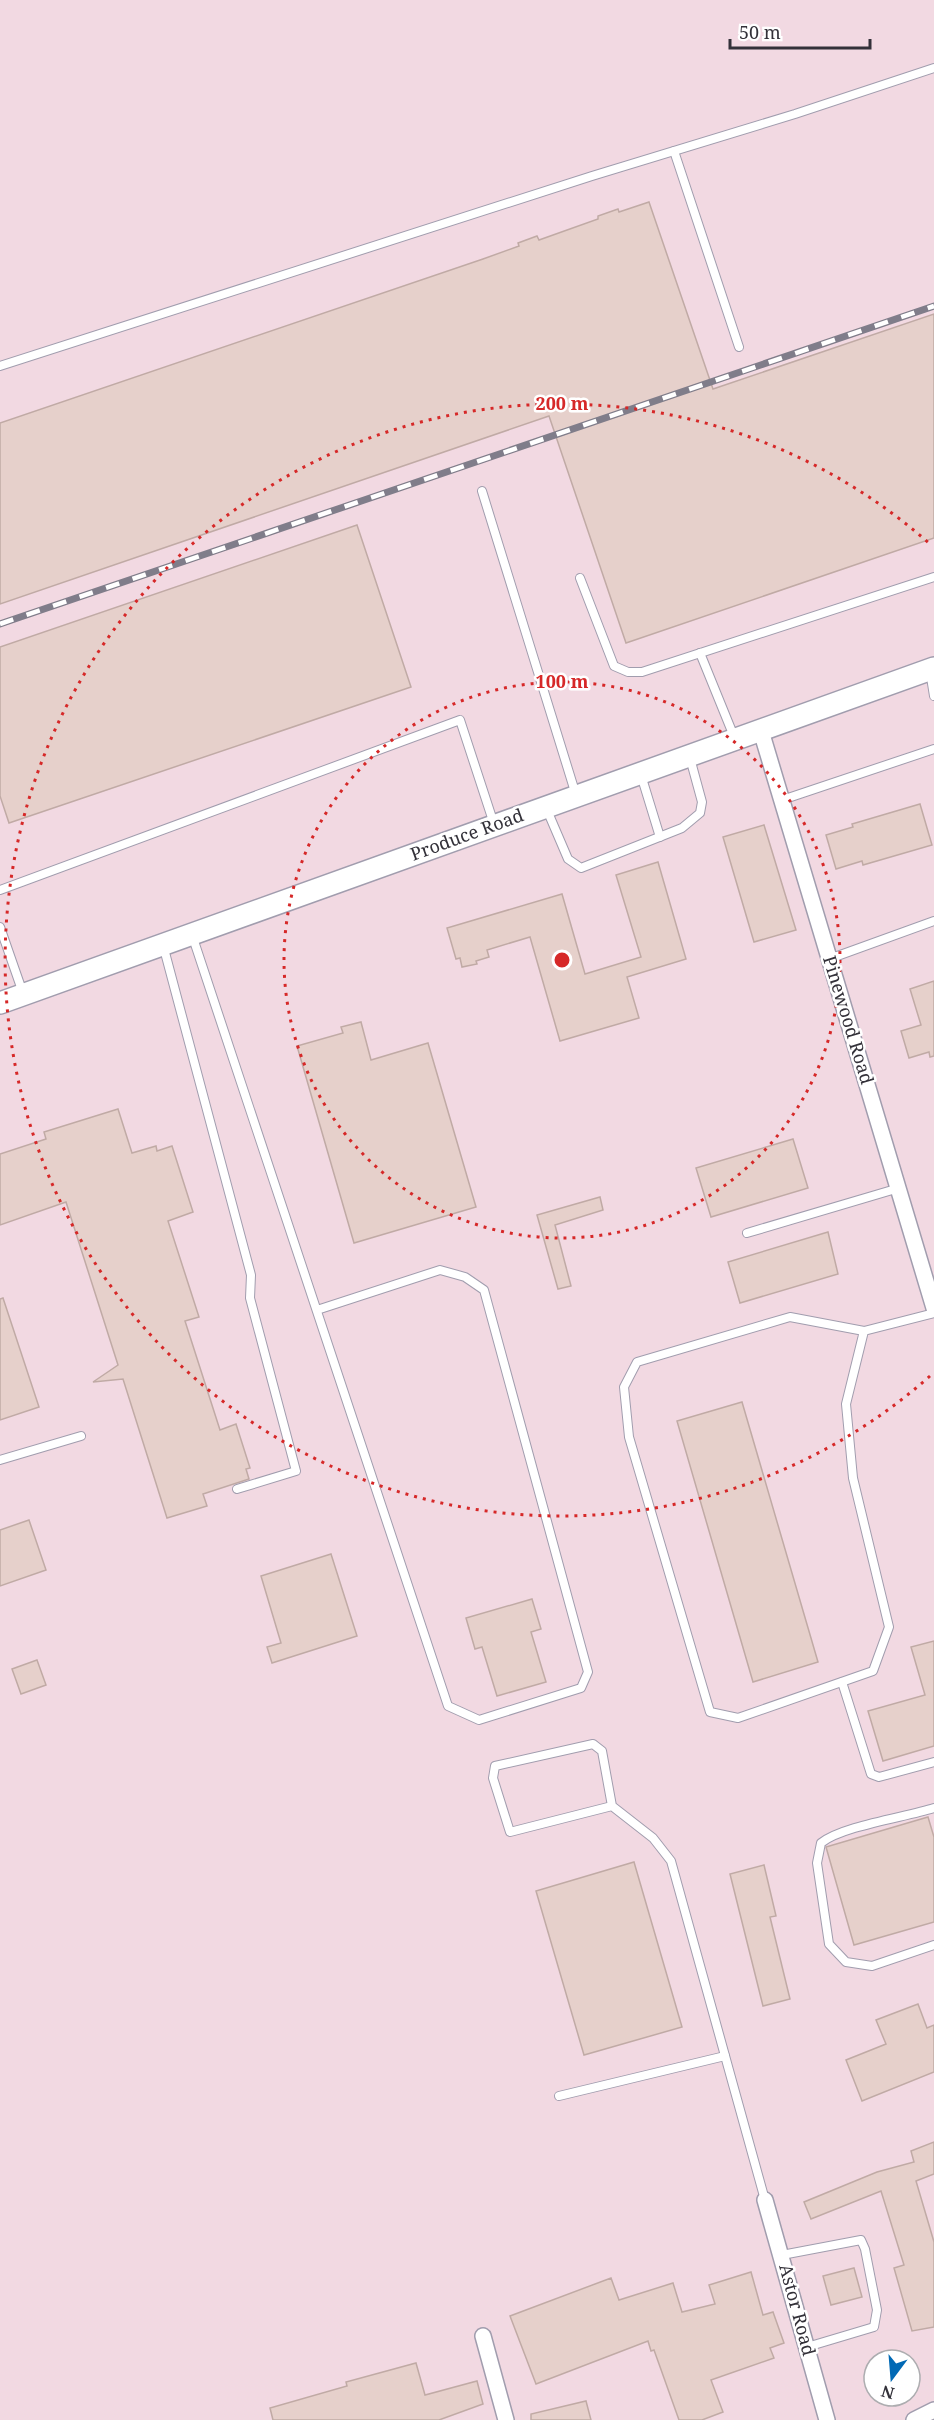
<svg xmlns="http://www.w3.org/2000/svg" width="934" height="2420" font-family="'Noto Serif',serif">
<rect width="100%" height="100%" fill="#ece7fb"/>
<path fill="#f2d9e2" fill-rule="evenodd" d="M0 0H934V2420H0ZM874 2360H910V2396H874Z"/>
<g fill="#e6d0cb" stroke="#c0aaa5" stroke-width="1.5">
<path d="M649 202 713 389 934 314V538L626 643 549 416 0 604V423L483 259 519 246 518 243 537 236 539 240 598 219V216L618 209 619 212Z"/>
<path d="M357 525 411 687 9 823 0 796V647Z"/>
<path d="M920 804 932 845 863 865 862 861 836 869 826 835 853 827 852 824Z"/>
<path d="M764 825 796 930 754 942 723 837Z"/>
<path d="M658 862 686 959 627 977 639 1018 560 1041 530 937 487 950 489 957 476 961 477 964 462 967 460 958 456 959 447 928 562 894 585 974 641 957 616 875Z"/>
<path d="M934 981V1056L930 1057 929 1052 909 1058 901 1031 921 1025 910 989Z"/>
<path d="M361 1022 371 1060 428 1043 476 1207 354 1243 297 1046 343 1033 341 1027Z"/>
<path d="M118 1109 132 1153 156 1146 157 1151 172 1146 193 1212 168 1221 199 1317 185 1321 220 1430 236 1424 250 1468 246 1469 249 1479 203 1494 207 1506 167 1518 123 1379 93 1382 118 1365 66 1202 0 1225V1154L46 1139 44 1132Z"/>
<path d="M793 1139 808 1188 711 1217 696 1168Z"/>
<path d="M600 1197 603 1210 555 1225 571 1286 558 1289 537 1215Z"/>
<path d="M828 1232 838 1274 740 1303 728 1262Z"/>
<path d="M3 1298 39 1407 0 1420V1299Z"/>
<path d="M742 1402 818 1662 753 1682 677 1421Z"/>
<path d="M29 1520 46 1570 0 1586V1530Z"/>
<path d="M331 1554 357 1636 272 1663 267 1647 281 1643 261 1576Z"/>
<path d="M532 1599 541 1629 531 1632 546 1682 497 1696 482 1647 475 1649 466 1618Z"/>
<path d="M934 1641V1746L883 1761 868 1711 925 1695 911 1647Z"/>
<path d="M37 1660 46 1685 21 1694 12 1669Z"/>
<path d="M928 1817 934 1837V1922L854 1945 826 1847Z"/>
<path d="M634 1862 682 2027 584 2055 536 1891Z"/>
<path d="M764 1865 776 1916 770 1917 790 1999 763 2006 730 1874Z"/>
<path d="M918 2004 927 2028 934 2025V2072L862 2101 846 2060 886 2044 876 2020Z"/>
<path d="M934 2142V2174L916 2181 934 2242V2327L912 2331 894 2268 904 2265 881 2191 811 2219 804 2202 877 2172 914 2162 911 2151Z"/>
<path d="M854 2268 862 2297 831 2305 823 2276Z"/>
<path d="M751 2272 763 2315 773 2312 784 2343 770 2348 774 2358 711 2380 723 2412 702 2420H679L654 2350 651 2351 648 2341 536 2384 510 2316 611 2278 619 2300 673 2283 682 2312 715 2304 709 2285Z"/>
<path d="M416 2363 425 2395 477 2381 483 2404 439 2420H273L270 2408 347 2386 346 2382Z"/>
<path d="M586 2401 591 2420H531V2414Z"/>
</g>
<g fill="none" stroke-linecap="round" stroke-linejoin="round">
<g stroke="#a19dae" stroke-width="10">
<g id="lane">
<path d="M674 151 739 347"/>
<path d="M0 366 592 176 795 114 934 68"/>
<path d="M482 491 576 795"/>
<path d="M580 578 614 666 628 672H642L934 577"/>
<path d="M700 653 735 739"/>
<path d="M930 671 934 696"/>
<path d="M641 775 660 837"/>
<path d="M782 800 934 749"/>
<path d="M547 810 568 859 581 868 682 828 700 813 702 802 690 758"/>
<path d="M0 890 460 720 494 824"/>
<path d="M0 927 23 993"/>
<path d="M192 935 448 1706 479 1720 581 1688 588 1672 484 1290 465 1277 440 1270 317 1310"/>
<path d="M163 945 251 1275 250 1298 296 1471 237 1489"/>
<path d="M829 959 934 921"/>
<path d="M747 1233 899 1188"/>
<path d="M864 1331 846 1404 853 1478 889 1627 873 1671 738 1718 710 1712 629 1437 624 1387 637 1362 790 1317 864 1331 934 1313"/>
<path d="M0 1460 81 1436"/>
<path d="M842 1682 871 1774 879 1777 934 1762"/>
<path d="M612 1806 602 1751 593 1744 495 1766 493 1778 510 1832 612 1806 653 1838 671 1861 765 2200"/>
<path d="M934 1808C906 1817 842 1826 821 1843L817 1863 829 1944 846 1962 872 1966 934 1945"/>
<path d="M559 2096 725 2056"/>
<path d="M782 2255 861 2240 865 2249 877 2310 874 2327 807 2347"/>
</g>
</g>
<g stroke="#a19dae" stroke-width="18">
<g id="street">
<path d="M761 731 934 1308"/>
<path d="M765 2200 827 2420"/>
<path d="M483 2336 506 2420"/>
<path d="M914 2420 934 2410"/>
</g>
</g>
<g stroke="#a19dae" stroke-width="24">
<path id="secondary" d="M0 1003 934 668"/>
</g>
<use href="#lane" stroke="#fff" stroke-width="8"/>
<use href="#street" stroke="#fff" stroke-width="15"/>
<use href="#secondary" stroke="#fff" stroke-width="21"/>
<g stroke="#807d8a" stroke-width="7">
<path id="rail" d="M0 624 934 306"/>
</g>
<use href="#rail" stroke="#fff" stroke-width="4.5" stroke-dasharray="14" stroke-linecap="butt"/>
</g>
<g fill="none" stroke="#d62828" stroke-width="3" stroke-dasharray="3 6">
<circle cx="562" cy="960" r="278"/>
<path d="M930 1376A556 556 0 1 1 930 544"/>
</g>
<g text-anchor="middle" stroke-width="5" stroke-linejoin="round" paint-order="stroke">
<g font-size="18" fill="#333139" stroke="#fff">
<text transform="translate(467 835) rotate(-20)" y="6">Produce Road</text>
<text transform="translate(848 1020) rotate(73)" y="6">Pinewood Road</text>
<text transform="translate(797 2310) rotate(75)" y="6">Astor Road</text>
</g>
</g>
<circle cx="562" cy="960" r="9" fill="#d62828" stroke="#fff" stroke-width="3"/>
<g font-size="18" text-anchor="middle" font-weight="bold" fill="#d62828" stroke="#fff" stroke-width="5" stroke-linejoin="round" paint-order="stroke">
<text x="562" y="410">200 m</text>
<text x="562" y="688">100 m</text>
</g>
<g transform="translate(892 2378) rotate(196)"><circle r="28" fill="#ffffff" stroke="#adadb0" stroke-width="1.5"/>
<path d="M0-4.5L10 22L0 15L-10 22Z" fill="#0169b5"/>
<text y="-9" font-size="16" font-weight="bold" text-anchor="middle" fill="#333139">N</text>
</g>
<path d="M730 39v9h140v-9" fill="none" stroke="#333139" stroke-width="3"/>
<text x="739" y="39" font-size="18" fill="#333139" stroke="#ffffff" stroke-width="4.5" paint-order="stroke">50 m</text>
</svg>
